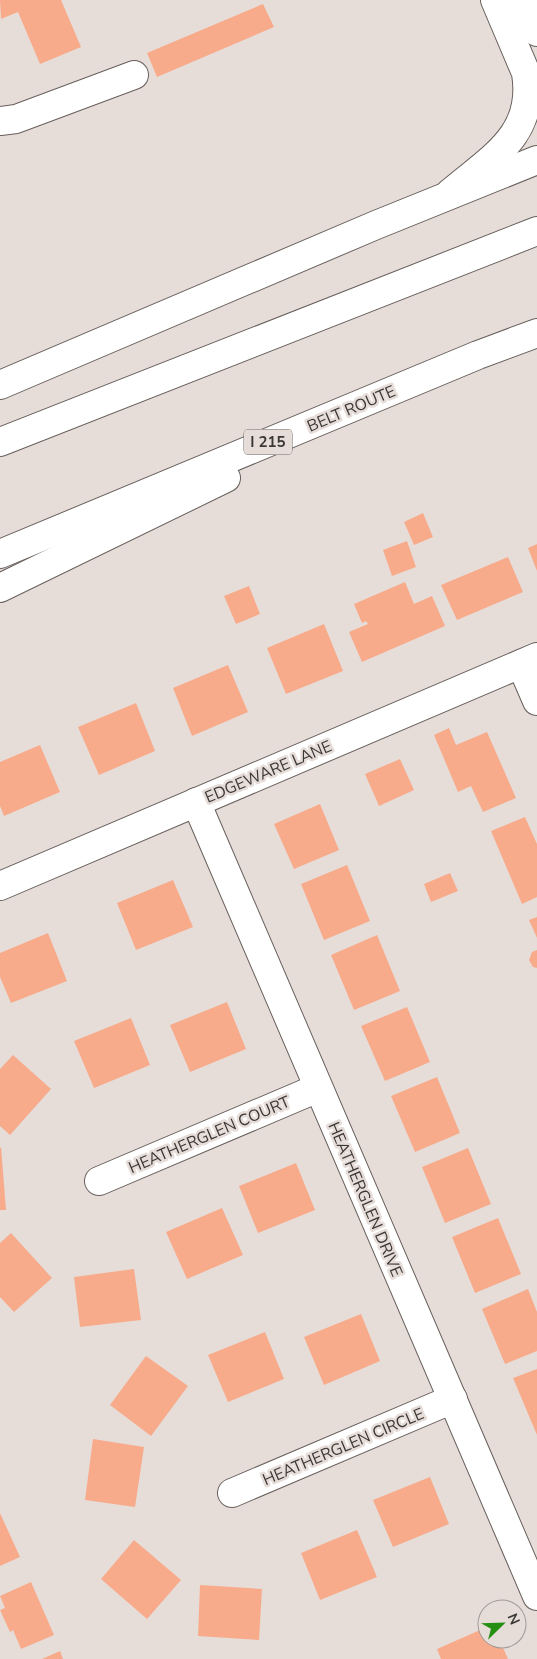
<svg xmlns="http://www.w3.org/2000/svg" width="537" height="1659" font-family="'Nunito Sans',sans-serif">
<rect width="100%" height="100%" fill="#e6ddd9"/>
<g fill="#f8ab8b">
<path d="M0 0H61L81 47 40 64 18 12 1 19Z"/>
<path d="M263 4 274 27 157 77 147 53Z"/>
<path d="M423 513 433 537 414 545 404 522Z"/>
<path d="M407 541 416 567 392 576 383 550Z"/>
<path d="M537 544V571L528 548Z"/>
<path d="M508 557 523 592 457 620 441 585Z"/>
<path d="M405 582 414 604 432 596 445 626 362 662 349 632 368 624 366 621 362 623 354 604Z"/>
<path d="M249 586 260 614 236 624 224 596Z"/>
<path d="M324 624 343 671 286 694 267 648Z"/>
<path d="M228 665 248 712 192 736 173 688Z"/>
<path d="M136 703 155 751 99 775 78 727Z"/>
<path d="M449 728 456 745 487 732 516 798 483 812 471 786 458 792 434 735Z"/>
<path d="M40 745 60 792 4 816 0 806V762Z"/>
<path d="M400 759 414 790 379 806 365 774Z"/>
<path d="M320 804 339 850 294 869 274 824Z"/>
<path d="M525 817 537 844V897L522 904 491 831Z"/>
<path d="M347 865 370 921 324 940 301 884Z"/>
<path d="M450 873 458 891 431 902 424 884Z"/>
<path d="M173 880 193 927 136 950 117 903Z"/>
<path d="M537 917V938L529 920Z"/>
<path d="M48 933 67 981 11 1003 0 977V953Z"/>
<path d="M377 935 400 991 354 1010 331 955Z"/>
<path d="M537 950V968L533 967 529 960 532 952Z"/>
<path d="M227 1002 246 1049 190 1072 170 1025Z"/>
<path d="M407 1007 430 1062 385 1081 361 1026Z"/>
<path d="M131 1018 150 1065 94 1088 74 1041Z"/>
<path d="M13 1055 51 1089 10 1135 0 1126V1069Z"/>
<path d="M437 1077 460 1133 415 1152 391 1096Z"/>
<path d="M1 1147 6 1210H0V1148Z"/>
<path d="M468 1148 491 1204 445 1223 422 1167Z"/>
<path d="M296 1163 315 1210 258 1233 239 1186Z"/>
<path d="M222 1208 243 1255 187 1279 166 1232Z"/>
<path d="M498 1218 521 1274 475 1293 452 1237Z"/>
<path d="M11 1233 52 1278 14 1312 0 1297V1243Z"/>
<path d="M134 1269 141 1320 80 1327 74 1277Z"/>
<path d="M528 1289 537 1312V1351L505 1364 482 1309Z"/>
<path d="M361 1314 380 1361 324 1385 304 1337Z"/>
<path d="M265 1332 284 1379 228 1402 208 1355Z"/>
<path d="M146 1356 188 1386 151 1436 110 1405Z"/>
<path d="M537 1369V1435L513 1378Z"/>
<path d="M93 1439 144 1447 135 1507 85 1500Z"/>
<path d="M430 1477 449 1524 393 1547 373 1500Z"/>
<path d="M0 1513 20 1557 0 1566Z"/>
<path d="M357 1530 377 1577 320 1600 301 1553Z"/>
<path d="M134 1540 181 1580 147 1619 101 1579Z"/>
<path d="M31 1582 54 1635 21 1649 13 1630 10 1632 0 1610 5 1608 0 1596Z"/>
<path d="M200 1585 262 1589 259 1640 198 1636Z"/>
<path d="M487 1627V1639H499L508 1659H441L437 1649Z"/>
<path d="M60 1651 63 1659H42Z"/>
</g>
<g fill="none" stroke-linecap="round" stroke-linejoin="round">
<g stroke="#675f5b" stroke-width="30">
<g id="minor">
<path d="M523 0 537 32"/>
<path d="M0 121 16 119 134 75"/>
<path d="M450 193C491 158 536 135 526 73L495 0"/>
<path d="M521 664 537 701"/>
<path d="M196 802 537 1596"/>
<path d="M0 886 537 657"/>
<path d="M99 1181 318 1088"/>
<path d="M232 1493 453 1399"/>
</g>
</g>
<g stroke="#675f5b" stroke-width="30">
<g id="highway">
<path d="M0 385 376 225 537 160"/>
<path d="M0 442 537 231"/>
<path d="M0 554 478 355 537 333"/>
<path d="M0 588 226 478"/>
</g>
</g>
<use href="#minor" stroke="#fff" stroke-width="28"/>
<use href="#highway" stroke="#fff" stroke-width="28"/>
</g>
<g text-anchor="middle" stroke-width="5" stroke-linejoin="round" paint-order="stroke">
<rect fill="#e6ddd9" stroke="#6e6966" stroke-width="1" x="244" y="429.5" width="48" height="25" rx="4"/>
<g font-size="15" font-weight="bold" fill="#3a3735">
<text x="268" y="447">I 215</text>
</g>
<g font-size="16" fill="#3a3735" stroke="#e6ddd9">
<text transform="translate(351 408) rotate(-23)" y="6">BELT ROUTE</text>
<text transform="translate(268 771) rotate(-23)" y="6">EDGEWARE LANE</text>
<text transform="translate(209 1134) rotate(-23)" y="6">HEATHERGLEN COURT</text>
<text transform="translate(366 1199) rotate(67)" y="6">HEATHERGLEN DRIVE</text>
<text transform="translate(343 1446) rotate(-23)" y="6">HEATHERGLEN CIRCLE</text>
</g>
</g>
<g transform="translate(502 1624) rotate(67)"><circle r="24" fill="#e6ddd9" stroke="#a19b97"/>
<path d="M0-4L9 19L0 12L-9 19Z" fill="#248f13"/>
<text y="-8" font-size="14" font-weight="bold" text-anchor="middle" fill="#3a3735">N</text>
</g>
</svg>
